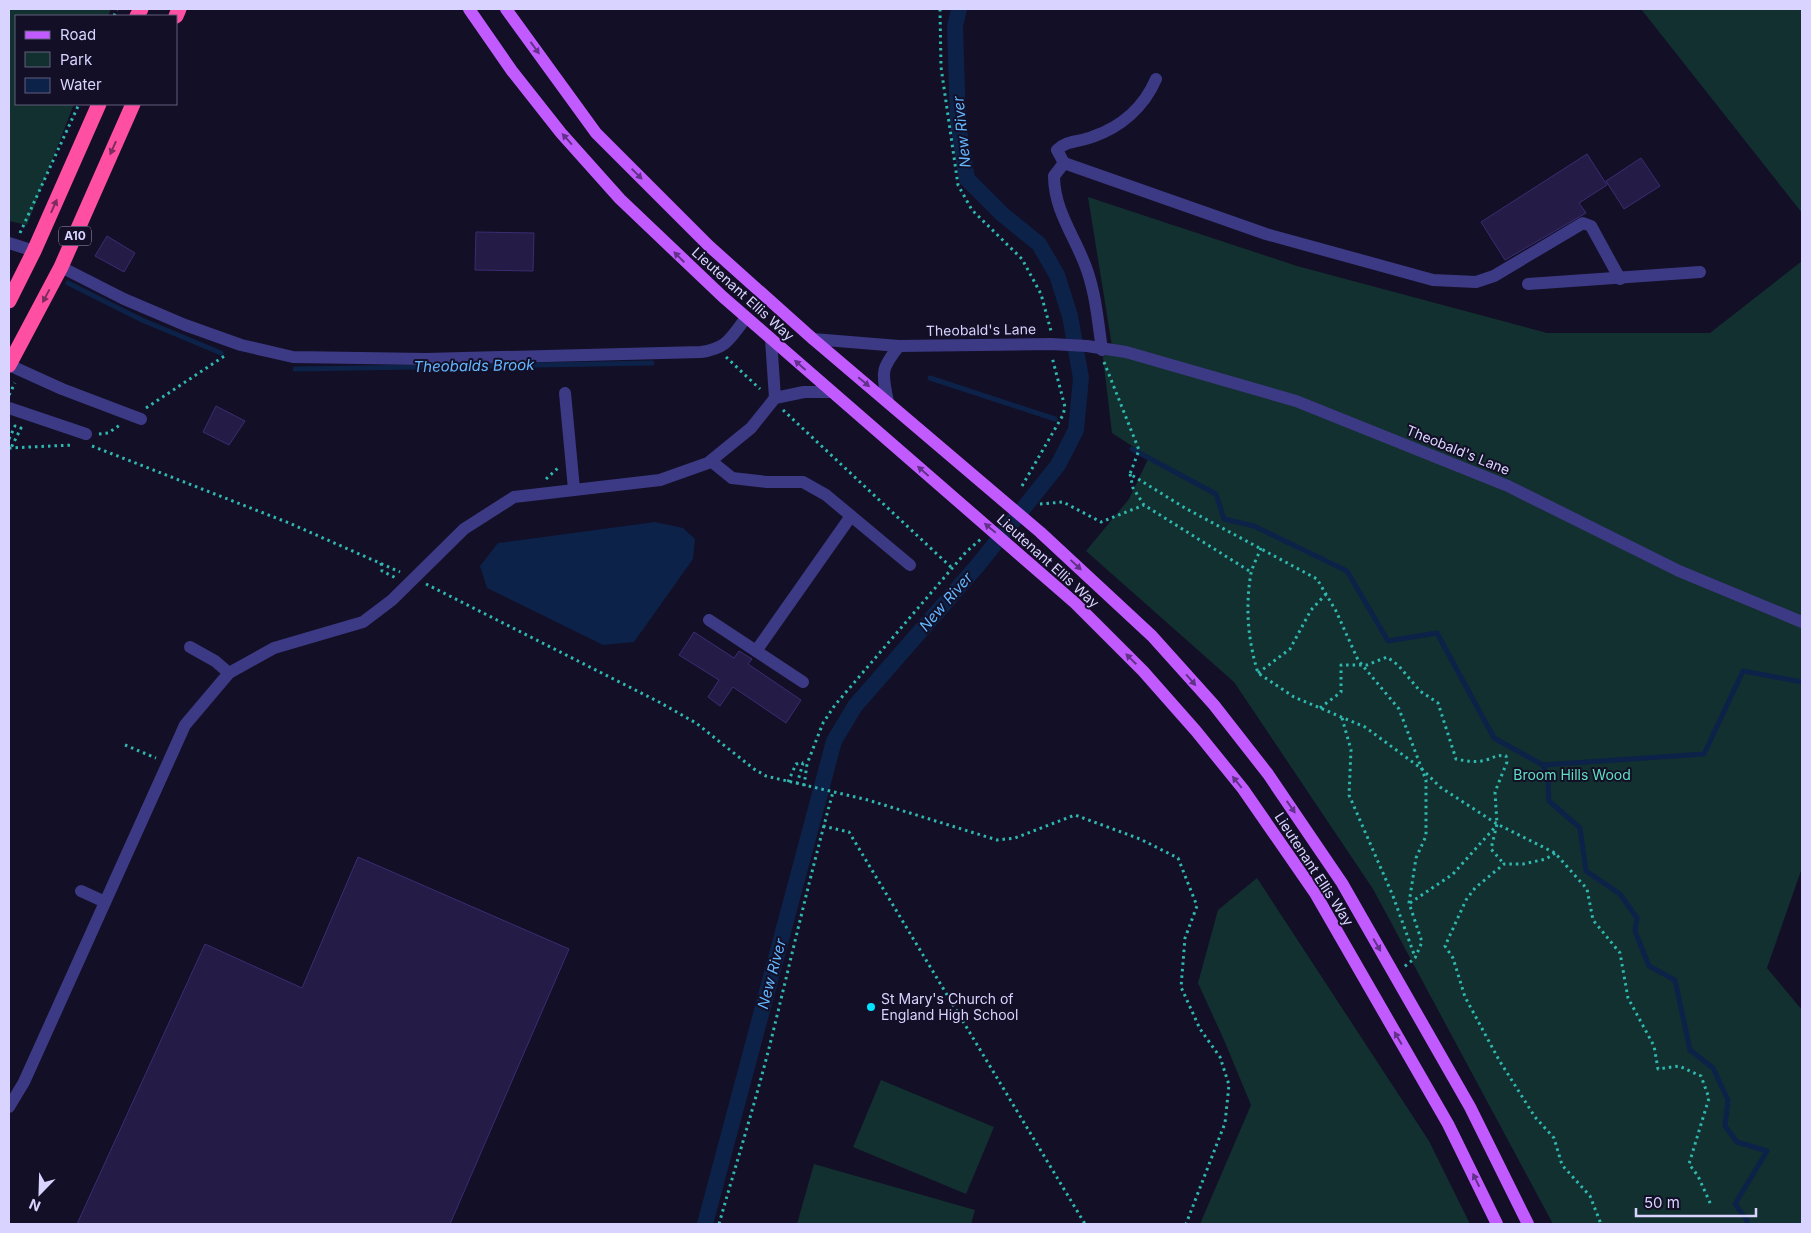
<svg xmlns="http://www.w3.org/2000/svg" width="1811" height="1233" font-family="Inter,sans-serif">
<rect width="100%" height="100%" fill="#130f26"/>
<g fill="#12302f">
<path d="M9 9H111L108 16H16V104H74L27 225 9 221Z"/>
<path d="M1641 9H1802V213Z"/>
<path d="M1088 197 1297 266 1547 333H1710L1802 261V868L1767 968 1802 1010V1224H1553L1373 889 1234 682 1086 551 1129 499 1149 457 1112 433 1102 350 1112 346Z"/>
<path d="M1257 878 1429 1141 1470 1224H1200L1251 1105 1224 1040 1198 983 1218 910Z"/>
<path d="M881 1080 994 1127 966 1194 853 1147Z"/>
<path d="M814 1164 975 1210 971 1224H797Z"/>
</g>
<path fill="#0c2248" d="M655 522 683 528 695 539 693 559 634 642 603 645 487 588 480 566 498 543Z"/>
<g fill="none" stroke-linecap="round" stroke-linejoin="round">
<g stroke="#0c2248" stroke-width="5">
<path d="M68 283 142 320 221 353"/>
<path d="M295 369 652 363"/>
<path d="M930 378 1055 419"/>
<path d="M1132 449 1216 494 1224 519 1254 526 1347 571 1388 641 1437 633 1494 738 1543 765 1548 780 1549 801 1580 828 1586 871 1620 894 1637 918 1635 931 1649 966 1675 980 1690 1050 1713 1068 1728 1100 1725 1126 1737 1142 1767 1151 1735 1204 1747 1220V1224"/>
<path d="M1543 765 1704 754 1743 671 1802 682"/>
</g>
<path stroke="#0c2248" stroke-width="16" d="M705 1224 834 741 855 706 978 565 1058 465 1076 430 1081 378 1070 316 1057 275 1039 244 1002 214 967 179 958 123 955 26 959 9"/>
</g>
<g fill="#241b47" stroke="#3b2d73">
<path d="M1587 154 1607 185 1579 203 1586 213 1505 260 1481 222Z"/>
<path d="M1641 158 1660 186 1624 209 1606 181Z"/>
<path d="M476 232 534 233 533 271 475 270Z"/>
<path d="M107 236 135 253 124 272 95 256Z"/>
<path d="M216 406 245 421 229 445 203 432Z"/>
<path d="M694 632 734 658 739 651 752 659 748 664 801 700 786 723 733 687 720 706 708 697 719 680 679 655Z"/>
<path d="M358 857 569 949 450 1224H77L205 944 302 988Z"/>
</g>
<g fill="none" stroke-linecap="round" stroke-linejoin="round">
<g stroke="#2fb8b0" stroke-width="3" stroke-dasharray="2.5 4" stroke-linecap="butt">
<path d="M940 9 941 67 958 185 972 210 1022 259 1041 294 1051 331"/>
<path d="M114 16 117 9"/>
<path d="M20 233 79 104"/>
<path d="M726 357 760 389"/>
<path d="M1104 362 1139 450 1130 474 1185 508 1317 579 1336 611 1358 660 1399 709 1426 780V836L1416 858 1409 903 1422 942 1415 958 1404 967"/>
<path d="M9 395 15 383"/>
<path d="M146 408 226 355"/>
<path d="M783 410 953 569"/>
<path d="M99 434 108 433 120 425"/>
<path d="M9 439 15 426 21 428 11 448"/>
<path d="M92 446 289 523 400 572"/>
<path d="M9 448 73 445"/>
<path d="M1130 474 1133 488 1144 505 1251 572"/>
<path d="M546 479 558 468"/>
<path d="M1022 486 1063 415 1065 407 1052 357"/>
<path d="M1040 504 1063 502 1101 522 1144 505"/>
<path d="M1261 548C1258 556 1253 565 1251 573 1245 607 1248 641 1258 673L1294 697 1365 727 1422 769 1440 787 1497 824 1555 853 1587 889 1593 920 1620 953 1628 998 1654 1046 1658 1069 1679 1066 1701 1076 1709 1098 1689 1164 1698 1176 1711 1205"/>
<path d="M381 563 382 571 396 578"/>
<path d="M426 584 659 702 696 723 754 769 766 776 868 800 997 840 1015 838 1075 815 1140 839 1178 858 1197 906 1185 938 1181 987 1200 1029 1220 1057 1229 1085 1225 1123 1186 1224"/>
<path d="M1258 673 1290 649 1311 610 1326 594"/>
<path d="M1320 708 1341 692V665H1367L1387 657 1398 665 1420 691 1438 703 1456 759C1466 761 1476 763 1486 760 1493 758 1498 754 1506 756L1507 762 1495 792 1497 824 1491 849 1504 864"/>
<path d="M1342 718 1351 750 1349 795 1393 896 1415 957"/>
<path d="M125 745 156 758"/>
<path d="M788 782 796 764 803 763"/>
<path d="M797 784 803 763 807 764"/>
<path d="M804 786 807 764 823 723 835 705 966 552 981 539"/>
<path d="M823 826 849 832 1085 1224"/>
<path d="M1555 853 1546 859 1523 864H1504L1475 888 1466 900 1445 946 1453 958 1465 997 1499 1060 1535 1117 1554 1138 1562 1165 1590 1196 1601 1224"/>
<path d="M1410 903 1453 874 1496 826"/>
<path d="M719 1224C738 1157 759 1091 775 1024 794 946 812 868 833 792"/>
</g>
<g stroke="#3d3a85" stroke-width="12">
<path d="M1156 79C1144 107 1121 127 1092 137 1079 142 1067 140 1057 150L1064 163 1266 234 1433 280 1476 282 1494 276 1583 223 1591 226 1620 279"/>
<path d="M1064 163 1054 176C1054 211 1076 238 1087 270 1096 296 1098 322 1102 350"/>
<path d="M9 243 34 251"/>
<path d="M61 267 124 299 185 325 241 345 293 357 426 359 701 352C728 348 730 338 746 318"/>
<path d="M1528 284 1700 272"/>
<path d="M771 339 775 398"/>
<path d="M813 339 899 346 1051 344 1087 346 1126 352 1296 401 1508 486 1679 571 1802 622"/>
<path d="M9 365 62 389 141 419"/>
<path d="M565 393 574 489"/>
<path d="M888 402C882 372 880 370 899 346"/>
<path d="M9 408 86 434"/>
<path d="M711 461 732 478 767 482H803L826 495 910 565"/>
<path d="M709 620 803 682"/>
<path d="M190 647 215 661 229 673"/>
<path d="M756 651 851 516"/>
<path d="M81 891 105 902"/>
<path d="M9 1107 24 1082 185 725 229 673 274 648 363 622 392 600 464 529 514 497 660 480 708 463 751 428 775 398 804 392H832"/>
</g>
<g stroke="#c25bff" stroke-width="12">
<path d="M469 9 512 71 561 133 620 199 723 297 1075 603 1143 671 1196 731 1243 789 1315 893 1448 1124 1497 1224"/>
<path d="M506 9 596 133 709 246 813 339 1040 532 1152 636 1214 705 1268 774 1342 883 1470 1107 1528 1224"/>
</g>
<g stroke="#ff4fa3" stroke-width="15">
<path d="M137 16 141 9"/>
<path d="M176 16 179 9"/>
<path d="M9 301 34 251 99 104"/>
<path d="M9 365 61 267 133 104"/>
</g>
</g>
<defs><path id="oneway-solid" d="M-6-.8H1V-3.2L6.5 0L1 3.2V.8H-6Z" transform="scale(1.25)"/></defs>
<g fill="#623188">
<use href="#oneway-solid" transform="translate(535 48) rotate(54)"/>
<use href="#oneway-solid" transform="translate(567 139) rotate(-132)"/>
<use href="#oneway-solid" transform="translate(637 174) rotate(45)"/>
<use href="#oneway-solid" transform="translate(679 257) rotate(-135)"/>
<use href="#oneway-solid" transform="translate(800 365) rotate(-139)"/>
<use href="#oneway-solid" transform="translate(864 382) rotate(40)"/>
<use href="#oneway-solid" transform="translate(923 471) rotate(-139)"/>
<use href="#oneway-solid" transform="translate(990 528) rotate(-140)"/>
<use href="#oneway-solid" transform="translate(1076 565) rotate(43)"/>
<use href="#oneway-solid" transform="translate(1131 659) rotate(-135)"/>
<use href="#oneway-solid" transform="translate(1191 680) rotate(49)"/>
<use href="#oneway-solid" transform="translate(1237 782) rotate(-129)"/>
<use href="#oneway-solid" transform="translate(1291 807) rotate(55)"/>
<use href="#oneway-solid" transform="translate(1377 945) rotate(60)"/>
<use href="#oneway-solid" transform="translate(1398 1038) rotate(-120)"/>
<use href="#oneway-solid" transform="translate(1476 1180) rotate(-116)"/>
</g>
<g fill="#7d2c5e">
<use href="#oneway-solid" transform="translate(113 148) rotate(114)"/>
<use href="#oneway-solid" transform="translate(54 206) rotate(-66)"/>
<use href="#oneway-solid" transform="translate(46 296) rotate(118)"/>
</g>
<circle fill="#00e5ff" stroke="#130f26" stroke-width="2" cx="871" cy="1007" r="5"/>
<g text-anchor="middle" stroke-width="4" stroke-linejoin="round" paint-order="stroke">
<rect fill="#130f26" stroke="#9e99be" stroke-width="1" x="59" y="226.5" width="32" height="19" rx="4"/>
<g font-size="12" font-weight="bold" fill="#d9d4ff">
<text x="75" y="240">A10</text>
</g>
<g font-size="14" fill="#d9d4ff" stroke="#130f26">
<text transform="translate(743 294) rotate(42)" y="5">Lieutenant Ellis Way</text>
<text transform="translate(981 330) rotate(-1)" y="5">Theobald's Lane</text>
<text transform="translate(1458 450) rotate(22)" y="5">Theobald's Lane</text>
<text transform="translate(1048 561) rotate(42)" y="5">Lieutenant Ellis Way</text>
<text transform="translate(1314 869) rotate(57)" y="5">Lieutenant Ellis Way</text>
</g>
<g font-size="14" fill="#5fe0c0" stroke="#130f26">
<text x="1572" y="780">Broom Hills Wood</text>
</g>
<g font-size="14" fill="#d9d4ff" stroke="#130f26" text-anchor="start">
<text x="881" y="1004">St Mary's Church of<tspan x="881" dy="16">England High School</tspan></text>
</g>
<g font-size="15" font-style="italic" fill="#62b6ff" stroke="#130f26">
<text transform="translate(962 132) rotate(-96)" y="5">New River</text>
<text transform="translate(474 366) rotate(-1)" y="5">Theobalds Brook</text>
<text transform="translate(946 602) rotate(-49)" y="5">New River</text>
<text transform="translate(772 974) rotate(-75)" y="5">New River</text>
</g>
</g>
<rect width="1811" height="1233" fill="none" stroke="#d9d4ff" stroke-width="20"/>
<rect x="15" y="15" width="162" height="90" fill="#130f26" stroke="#625e7d"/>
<rect x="25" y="31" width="25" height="8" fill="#c25bff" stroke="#625e7d"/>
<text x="60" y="40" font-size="15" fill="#d9d4ff">Road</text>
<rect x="25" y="52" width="25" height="15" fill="#12302f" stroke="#625e7d"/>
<text x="60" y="65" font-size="15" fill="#d9d4ff">Park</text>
<rect x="25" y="78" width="25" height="15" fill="#0c2248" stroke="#625e7d"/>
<text x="60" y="90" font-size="15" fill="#d9d4ff">Water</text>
<g transform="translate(40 1193) rotate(203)" stroke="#130f26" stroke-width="4" paint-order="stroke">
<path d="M0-4L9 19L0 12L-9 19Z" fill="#d9d4ff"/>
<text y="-8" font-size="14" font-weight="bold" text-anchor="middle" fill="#d9d4ff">N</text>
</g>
<path d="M1636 1208v8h120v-8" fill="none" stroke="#d9d4ff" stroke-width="2.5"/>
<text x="1644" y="1208" font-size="15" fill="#d9d4ff" stroke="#130f26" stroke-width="4" paint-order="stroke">50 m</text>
</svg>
